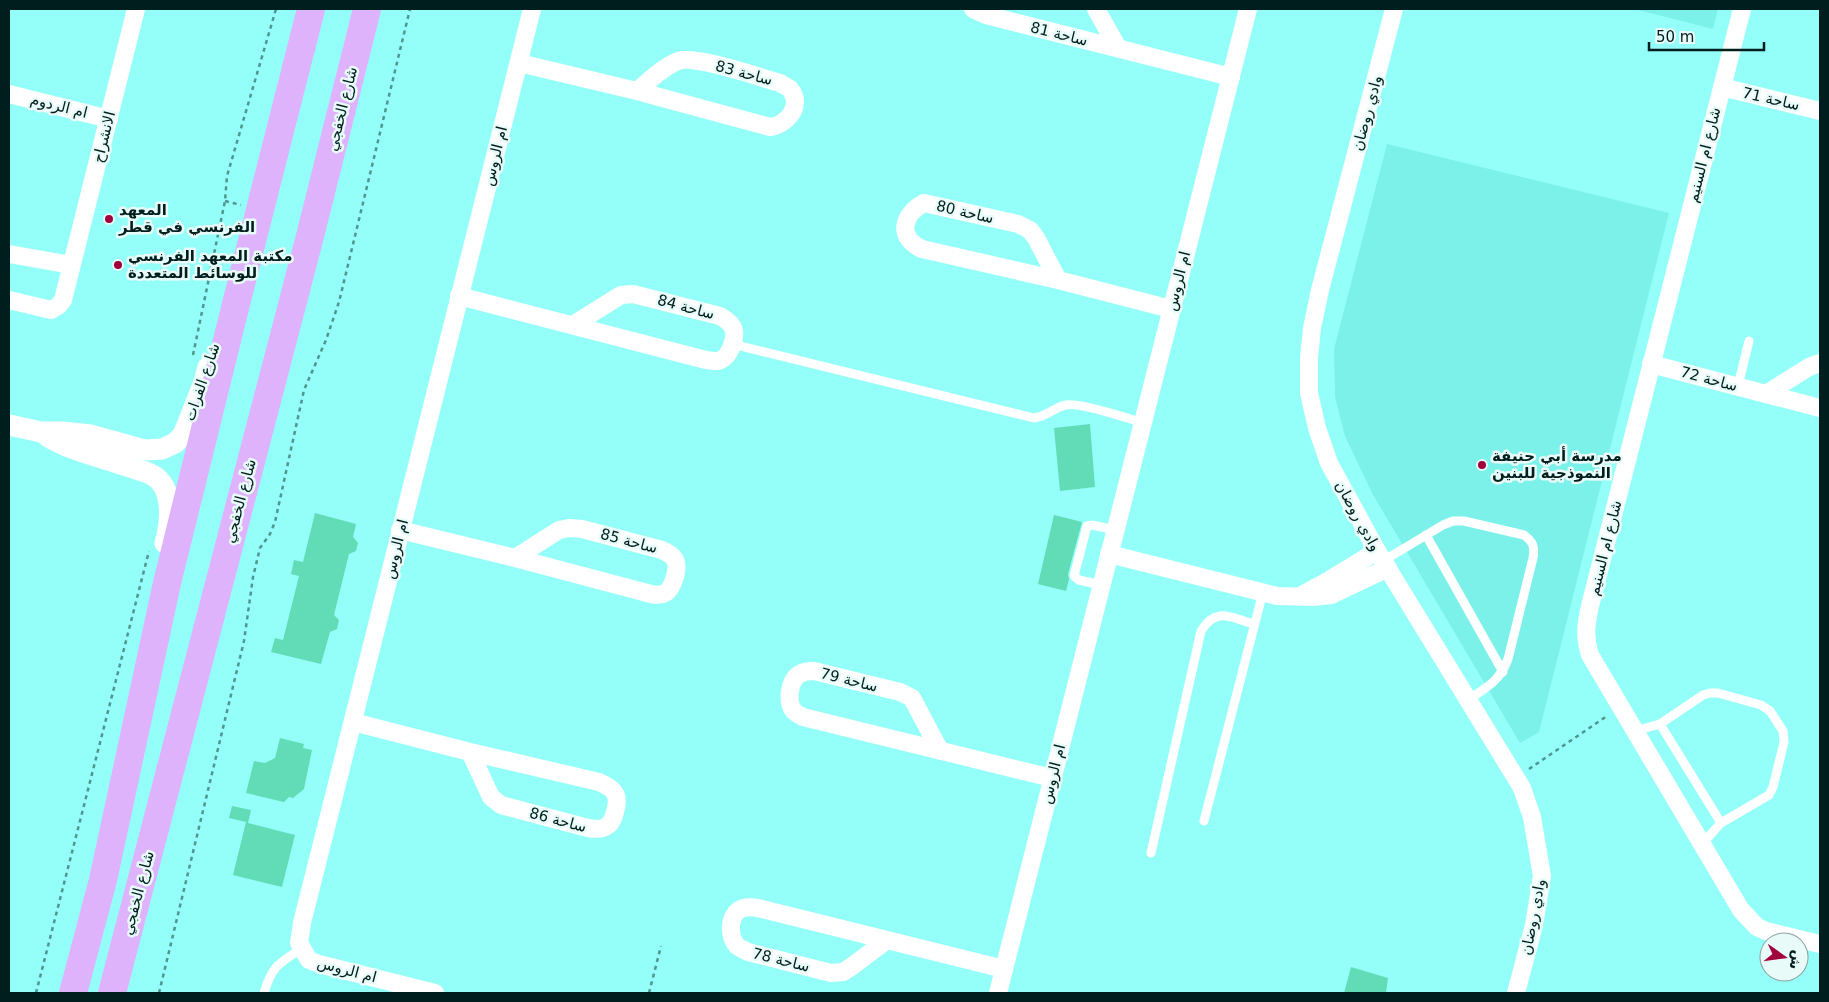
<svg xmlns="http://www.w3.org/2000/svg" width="1829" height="1002" font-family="'DejaVu Sans','Noto Sans Arabic',sans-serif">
<rect width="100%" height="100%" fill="#94fff8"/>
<g fill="#7bf1ea">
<path d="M1634 9H1718L1713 29Z"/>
<path d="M1387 144 1669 213 1539 732 1520 743 1372 493 1345 436 1335 397 1334 349Z"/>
</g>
<g fill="#61dcb7">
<path d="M1090 424 1095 487 1060 491 1054 428Z"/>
<path d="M315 513 356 524 353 537 358 543 356 551 349 554 334 615 339 620 337 629 330 632 321 664 271 652 275 638 283 640 299 576 291 574 294 560 303 562Z"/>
<path d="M1054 515 1082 522 1068 574 1069 579 1066 591 1038 584Z"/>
<path d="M280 738 304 744 303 748 312 750 304 789 293 798 289 797 284 802 246 793 254 761 265 763 275 758Z"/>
<path d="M232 806 251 810 248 823 295 835 282 887 233 875 246 822 229 818Z"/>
<path d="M1351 967 1388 978 1386 993H1344Z"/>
</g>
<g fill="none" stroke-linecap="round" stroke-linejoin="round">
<g stroke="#4f9691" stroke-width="2.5" stroke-dasharray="4 4" stroke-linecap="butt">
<path d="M225 201 241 205"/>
<path d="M193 355 225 201 227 176 276 9"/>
<path d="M1529 769 1607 716"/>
<path d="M36 993 149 551"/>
<path d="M159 993 244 641 253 577 260 548 270 534 275 522 304 390 326 340 339 302 410 9"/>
<path d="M649 993 661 946"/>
</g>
<g stroke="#fff" stroke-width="9">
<path d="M732 344 1034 418C1048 416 1054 407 1066 405 1079 402 1127 418 1143 423"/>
<path d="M1738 386 1749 341"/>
<path d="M1426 535 1503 672"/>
<path d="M1383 561 1443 525 1453 521H1464L1524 535C1533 542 1535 546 1533 558L1508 659C1499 682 1487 687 1468 700"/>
<path d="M1101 585 1079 580 1074 576 1087 526 1092 525 1115 530"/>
<path d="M1660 724 1703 695 1710 693H1718L1761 705 1770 711 1783 731 1784 742 1773 787 1769 795 1721 823"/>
<path d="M1635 731 1660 724 1721 823 1702 844"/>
<path d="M1204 821 1263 592"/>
<path d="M1151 853 1201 631C1216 606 1231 618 1254 624"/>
<path d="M264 993C272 966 278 964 301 949"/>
</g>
<g stroke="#fff" stroke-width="18">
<path d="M973 9 986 15 1231 77"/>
<path d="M1096 9 1118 48"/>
<path d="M1394 9 1320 290 1312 328 1309 358V393L1317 428 1329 463 1377 551 1522 788 1532 817 1542 876 1534 925 1516 993"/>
<path d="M1742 9 1590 606C1586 624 1584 637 1590 655L1741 910 1757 927 1766 931 1820 944"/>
<path d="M519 63 637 91 770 127C786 125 804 106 790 89 788 87 783 85 780 83 759 77 695 55 678 61 663 67 650 80 637 91"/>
<path d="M1722 87 1820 111"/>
<path d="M9 94 109 119"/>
<path d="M9 254 71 265"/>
<path d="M1058 280 1036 238 1030 230 1018 224 924 203C903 214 896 237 922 249L1058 280 1171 309"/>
<path d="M459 296 706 360C710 360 715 362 718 361 730 358 738 336 732 326 729 321 725 319 720 316L633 294 621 295 573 325"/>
<path d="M9 300 51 310 58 306 63 300 136 9"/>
<path d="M1651 364 1820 408"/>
<path d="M1766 394 1809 367 1820 363"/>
<path d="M400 530 515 558 651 594C655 595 659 595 663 594 672 592 678 571 676 563 675 556 668 553 662 550L582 529 569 528 559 530 515 558"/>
<path d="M1109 554 1277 596 1313 597 1331 595 1388 568"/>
<path d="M1302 595 1326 582 1377 551"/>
<path d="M353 722 470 752 599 782C615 789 620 795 615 812 614 817 611 824 607 826 602 830 594 829 588 828L501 805 491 797 470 752"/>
<path d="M940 751 912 698 900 692 814 671C808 671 803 671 798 675 789 682 787 701 793 710 795 713 799 715 803 717L1052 778"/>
<path d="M887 940 851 967 843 972 831 973 748 952C744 950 740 948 737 946 729 937 728 918 739 910 744 907 752 907 758 908L1004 969"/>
<path d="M435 993 319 964 309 960 299 943 302 923 532 9"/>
<path d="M998 993 1248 9"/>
</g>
<g stroke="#fff" stroke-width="21">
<path d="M9 425 41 432H62L91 435 145 450 162 449 175 443 183 435 204 382 208 367"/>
<path d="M47 436C71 451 101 457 127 466 137 470 152 472 159 480 174 496 170 525 165 543"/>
</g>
<g stroke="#deb3fc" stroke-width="28">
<path d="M73 993 103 880 167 583 236 304 311 9"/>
<path d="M112 993 309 240 367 9"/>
</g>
</g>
<g fill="#a0013d" stroke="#e8fbf9" stroke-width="2">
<circle cx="109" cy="219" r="5"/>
<circle cx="118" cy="265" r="5"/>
<circle cx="1482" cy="465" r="5"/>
</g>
<g text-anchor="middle" stroke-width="5" stroke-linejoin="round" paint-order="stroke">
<g font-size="15" fill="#001e1d" stroke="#e8fbf9">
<text transform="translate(1059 34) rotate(14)" y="5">ساحة 81</text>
<text transform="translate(744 73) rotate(15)" y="5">ساحة 83</text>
<text transform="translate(1771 99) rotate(13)" y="5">ساحة 71</text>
<text transform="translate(59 106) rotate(14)" y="5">ام الردوم</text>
<text transform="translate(342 109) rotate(-76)" y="5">شارع الخفجي</text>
<text transform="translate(1367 113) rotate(-75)" y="5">وادي روضان</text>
<text transform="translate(104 137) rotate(-76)" y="5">الانشراح</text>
<text transform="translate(1704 155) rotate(-76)" y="5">شارع ام السنيم</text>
<text transform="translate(495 156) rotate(-76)" y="5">ام الروس</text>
<text transform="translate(965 212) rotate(13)" y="5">ساحة 80</text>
<text transform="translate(1178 281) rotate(-76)" y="5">ام الروس</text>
<text transform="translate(686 307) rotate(15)" y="5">ساحة 84</text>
<text transform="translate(1709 379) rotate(15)" y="5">ساحة 72</text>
<text transform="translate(202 382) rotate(-71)" y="5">شارع الفرات</text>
<text transform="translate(240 501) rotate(-75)" y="5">شارع الخفجي</text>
<text transform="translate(1358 516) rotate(61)" y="5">وادي روضان</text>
<text transform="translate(629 541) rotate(15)" y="5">ساحة 85</text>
<text transform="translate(1605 548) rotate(-76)" y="5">شارع ام السنيم</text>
<text transform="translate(396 549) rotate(-76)" y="5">ام الروس</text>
<text transform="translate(849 680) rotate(14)" y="5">ساحة 79</text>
<text transform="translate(1053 774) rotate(-76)" y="5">ام الروس</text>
<text transform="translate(558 820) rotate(15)" y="5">ساحة 86</text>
<text transform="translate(138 893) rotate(-75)" y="5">شارع الخفجي</text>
<text transform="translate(1533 917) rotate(-79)" y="5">وادي روضان</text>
<text transform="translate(781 960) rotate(14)" y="5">ساحة 78</text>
<text transform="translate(347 970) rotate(15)" y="5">ام الروس</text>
</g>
<g font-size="15" font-weight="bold" fill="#001e1d" stroke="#e8fbf9" text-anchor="start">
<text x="119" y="215">المعهد<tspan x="119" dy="17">الفرنسي في قطر</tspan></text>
<text x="128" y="261">مكتبة المعهد الفرنسي<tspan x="128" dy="17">للوسائط المتعددة</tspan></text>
<text x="1492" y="461">مدرسة أبي حنيفة<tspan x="1492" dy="17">النموذجية للبنين</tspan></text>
</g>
</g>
<rect width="1829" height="1002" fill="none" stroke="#001e1d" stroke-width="20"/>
<g transform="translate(1784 957) rotate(104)"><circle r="24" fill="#e8fbf9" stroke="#8ba3a1"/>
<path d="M0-4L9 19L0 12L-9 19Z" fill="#a0013d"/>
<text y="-8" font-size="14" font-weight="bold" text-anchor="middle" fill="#001e1d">ش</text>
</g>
<path d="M1649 42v8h115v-8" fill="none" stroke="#001e1d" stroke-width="2.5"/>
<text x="1656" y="42" font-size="15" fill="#001e1d" stroke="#e8fbf9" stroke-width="4" paint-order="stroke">50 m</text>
</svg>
